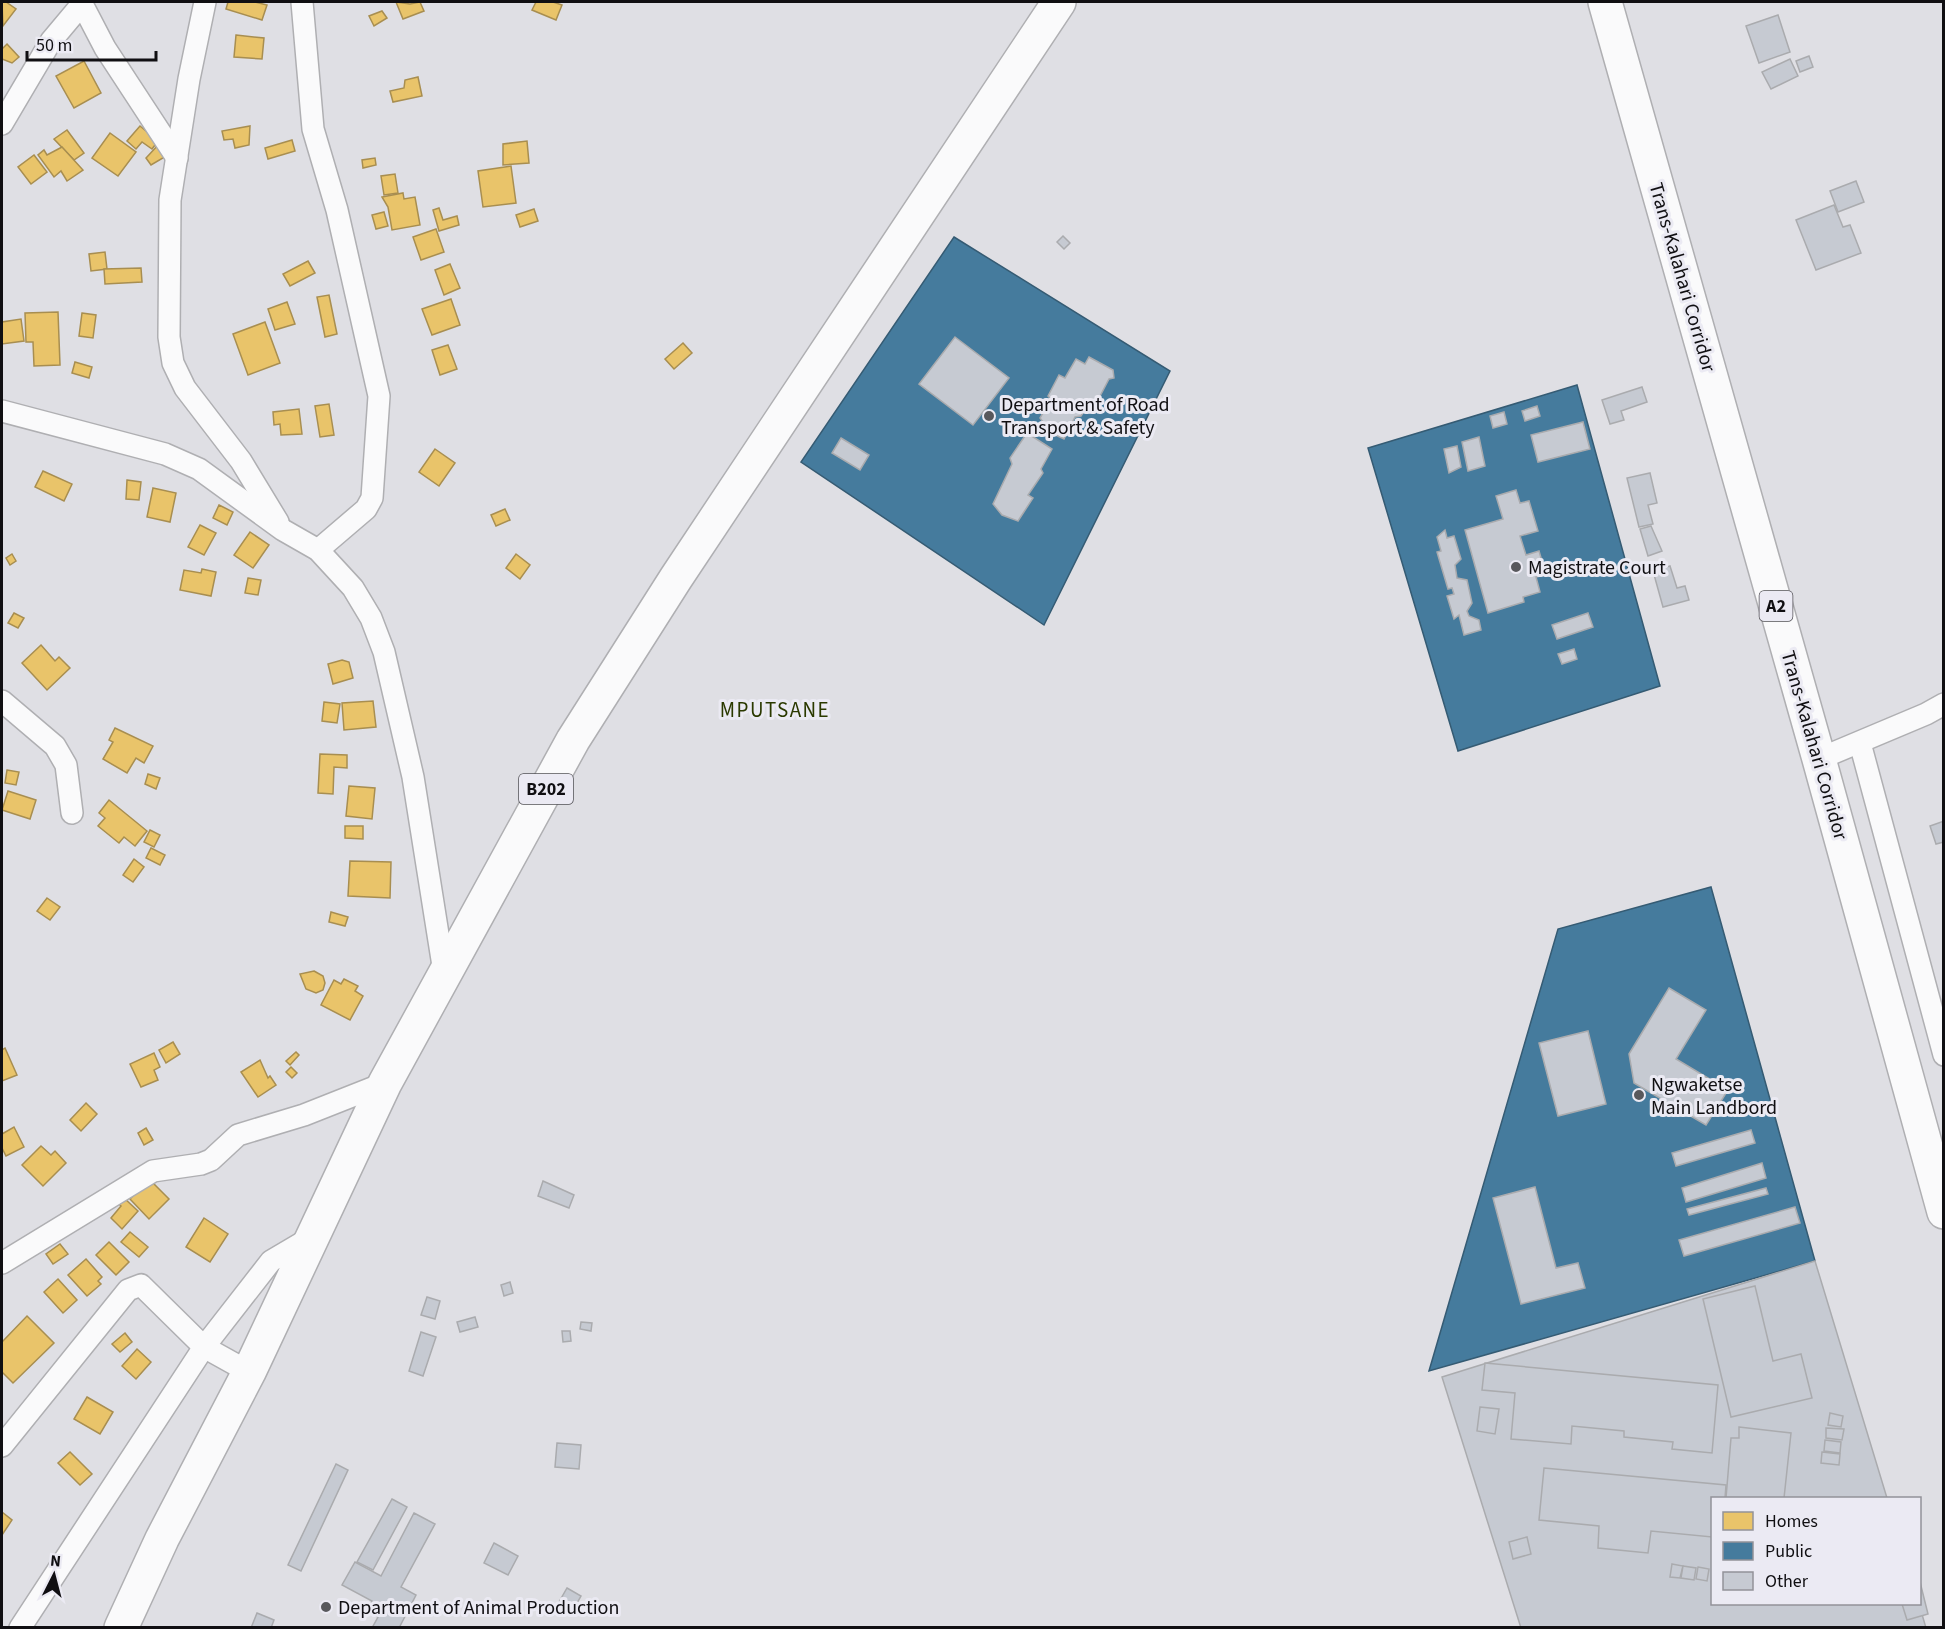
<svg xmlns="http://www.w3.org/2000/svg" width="1945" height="1629" font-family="'Source Sans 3',sans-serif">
<rect width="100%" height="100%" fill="#dfdfe4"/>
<g fill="#e9c46a" stroke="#a88e50" stroke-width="1.5">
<path d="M2 2H6L16 9 3 26Z"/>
<path d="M228 2H255L267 5 262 20 226 9Z"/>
<path d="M396 2 410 4 420 2 424 11 403 19Z"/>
<path d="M536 2H553L562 5 556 20 532 10Z"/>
<path d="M382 11 387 18 374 26 369 16Z"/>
<path d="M236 35 264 38 262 59 234 57Z"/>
<path d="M7 44 19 57 12 63 2 59V49Z"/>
<path d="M84 61 101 93 74 108 56 76Z"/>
<path d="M418 77 422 96 393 102 390 91 404 88 405 80Z"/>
<path d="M140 126 158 141 152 149 142 142 136 149 127 141Z"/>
<path d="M250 126 249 145 235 148 233 139 224 140 222 131Z"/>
<path d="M67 130 84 153 74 160 54 139Z"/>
<path d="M110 133 136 152 118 176 92 158Z"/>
<path d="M292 140 295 151 268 159 265 148Z"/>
<path d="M527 141 529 163 503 165V144Z"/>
<path d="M160 143 168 155 151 165 146 158Z"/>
<path d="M62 147 83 170 67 181 61 171 54 177 38 155 44 150 47 155Z"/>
<path d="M34 155 47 172 31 184 18 167Z"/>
<path d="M375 158 376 165 363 168 362 160Z"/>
<path d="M511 166 516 203 483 207 478 171Z"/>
<path d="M395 174 398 193 384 195 381 176Z"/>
<path d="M403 193 404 199 415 197 420 225 392 230 388 207 382 197Z"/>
<path d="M439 208 443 220 457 216 459 225 439 231 433 210Z"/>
<path d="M534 209 538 221 520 227 516 215Z"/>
<path d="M384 212 388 226 376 229 372 215Z"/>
<path d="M436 229 444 252 421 260 413 237Z"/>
<path d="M105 252 107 269 91 271 89 254Z"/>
<path d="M308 261 315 273 290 286 283 274Z"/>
<path d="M450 264 460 288 444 295 435 270Z"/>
<path d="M141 268 142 282 105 284 104 269Z"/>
<path d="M329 295 337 334 325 337 317 297Z"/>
<path d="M451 299 460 325 432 335 422 309Z"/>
<path d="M287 302 295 324 275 330 268 309Z"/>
<path d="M58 312 60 365 34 366 33 342H26L25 313Z"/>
<path d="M82 313 96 315 93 338 79 336Z"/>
<path d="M21 319 24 341 2 344V322Z"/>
<path d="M265 322 280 363 248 375 233 334Z"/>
<path d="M683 343 692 353 674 369 665 359Z"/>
<path d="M448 345 457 369 440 375 432 350Z"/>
<path d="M75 362 92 367 89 378 72 373Z"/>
<path d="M329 404 334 435 320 437 315 406Z"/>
<path d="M299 409 302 434 281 435 280 424 274 425 273 412Z"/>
<path d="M435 449 455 463 439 486 419 472Z"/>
<path d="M43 471 72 484 64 501 35 487Z"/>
<path d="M127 480 141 482 139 500 126 499Z"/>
<path d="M153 488 176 493 170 522 147 517Z"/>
<path d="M219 505 233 512 227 525 213 518Z"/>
<path d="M505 509 510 520 496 526 491 515Z"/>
<path d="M200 525 216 533 204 555 188 547Z"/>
<path d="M250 532 269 545 253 568 234 555Z"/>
<path d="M12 554 16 561 10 565 6 558Z"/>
<path d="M516 554 530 565 520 579 506 568Z"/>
<path d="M202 569 216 572 211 596 180 590 184 570 201 573Z"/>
<path d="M248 578 261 580 258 595 245 593Z"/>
<path d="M14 613 24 618 18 628 8 623Z"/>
<path d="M41 645 55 661 59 657 70 668 47 690 22 663Z"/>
<path d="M342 660 349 662 353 678 333 684 328 664Z"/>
<path d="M373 701 376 727 344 730 342 703Z"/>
<path d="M324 702 340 704 337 723 322 721Z"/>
<path d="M115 728 153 746 144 763 136 758 127 773 103 759 113 742 109 740Z"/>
<path d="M320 754 347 755V768L334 767 333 794 318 793Z"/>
<path d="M7 770 19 772 16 785 5 783Z"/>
<path d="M148 774 160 778 156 789 145 784Z"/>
<path d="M349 786 375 788 372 819 346 816Z"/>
<path d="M8 791 36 800 30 819 2 810Z"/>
<path d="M109 800 147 831 135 846 124 837 119 843 98 826 105 818 99 813Z"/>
<path d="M345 826H363V839L345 838Z"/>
<path d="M150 830 160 835 154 847 144 842Z"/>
<path d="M151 848 165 855 160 865 146 858Z"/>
<path d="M134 859 144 867 133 882 123 875Z"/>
<path d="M350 861 391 862 390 898 348 896Z"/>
<path d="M47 898 60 907 50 920 37 911Z"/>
<path d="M331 912 348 917 345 926 329 922Z"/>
<path d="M314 971 323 976 325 983 323 990 316 993 306 989 300 974Z"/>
<path d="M344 979 358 986 355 991 363 996 350 1020 321 1005 334 980 341 984Z"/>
<path d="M173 1042 180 1054 166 1063 159 1050Z"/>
<path d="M5 1048 17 1075 2 1081V1050Z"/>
<path d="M296 1052 299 1055 290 1065 286 1061Z"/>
<path d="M154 1053 160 1067 154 1070 158 1080 141 1087 130 1064Z"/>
<path d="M260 1060 268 1078 270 1076 276 1085 258 1097 241 1072Z"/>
<path d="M291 1067 297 1073 292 1078 286 1072Z"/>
<path d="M86 1103 97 1114 81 1131 70 1120Z"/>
<path d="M14 1127 24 1147 6 1156 2 1148V1134Z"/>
<path d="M146 1128 153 1140 144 1145 138 1133Z"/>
<path d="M41 1146 51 1155 55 1151 66 1163 43 1186 22 1165Z"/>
<path d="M149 1179 169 1199 149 1219 130 1199Z"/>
<path d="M124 1198 138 1211 122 1229 111 1218 121 1206 119 1204Z"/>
<path d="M204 1218 228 1234 210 1262 186 1247Z"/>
<path d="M130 1232 148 1247 139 1257 121 1242Z"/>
<path d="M109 1242 129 1262 116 1275 96 1255Z"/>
<path d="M60 1244 68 1254 53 1264 46 1254Z"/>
<path d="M86 1259 102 1277 98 1281 101 1284 87 1296 68 1275Z"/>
<path d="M58 1279 77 1300 63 1313 44 1292Z"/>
<path d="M27 1316 54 1343 13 1383 2 1372V1342Z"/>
<path d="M125 1333 132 1342 120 1352 112 1344Z"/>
<path d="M137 1349 151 1362 136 1379 122 1366Z"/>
<path d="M87 1397 113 1412 100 1434 74 1419Z"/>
<path d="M70 1452 92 1474 80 1485 58 1463Z"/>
<path d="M2 1512 12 1520 2 1535Z"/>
</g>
<g fill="#457b9d" stroke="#355b73" stroke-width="1.5">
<path d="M954 237 1170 371 1044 625 801 462Z"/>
<path d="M1577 385 1660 686 1458 751 1368 448Z"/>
<path d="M1711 887 1815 1261 1429 1371 1558 929Z"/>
</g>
<g fill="#c6cad2" stroke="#aaabae" stroke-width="1.5">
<path d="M1778 15 1790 52 1759 63 1746 26Z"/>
<path d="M1809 56 1813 67 1800 72 1796 61Z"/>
<path d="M1790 59 1798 76 1771 89 1762 72Z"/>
<path d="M1856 181 1864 202 1838 212 1830 191Z"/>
<path d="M1834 205 1843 227 1850 225 1861 253 1816 270 1796 220Z"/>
<path d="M1063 236 1070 243 1064 249 1057 242Z"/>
<path d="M955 337 1009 378 973 425 919 384Z"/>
<path d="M1089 357 1113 370 1114 378 1109 379 1098 400 1092 399 1081 416 1075 417 1064 439 1051 433 1040 418 1051 399 1048 396 1059 375 1065 378 1076 359 1085 364Z"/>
<path d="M1642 387 1647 402 1621 411 1624 420 1610 424 1602 400Z"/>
<path d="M1537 406 1540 416 1525 421 1522 411Z"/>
<path d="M1504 412 1507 424 1493 428 1490 416Z"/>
<path d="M1583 422 1590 449 1538 462 1531 435Z"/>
<path d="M1027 433 1052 449 1041 469 1043 473 1028 495 1033 498 1018 521 1002 515 993 504 1012 464 1010 458Z"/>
<path d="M1479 437 1485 466 1468 471 1462 442Z"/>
<path d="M841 438 869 455 860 470 832 453Z"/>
<path d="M1457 446 1461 467 1449 473 1444 449Z"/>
<path d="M1650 473 1657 503 1648 505 1653 524 1639 527 1627 478Z"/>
<path d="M1516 490 1520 503 1529 501 1538 531 1520 536 1526 555 1539 551 1546 575 1536 577 1540 592 1523 597 1524 602 1488 613 1465 530 1503 519 1496 496Z"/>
<path d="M1651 526 1662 551 1648 556 1640 529Z"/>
<path d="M1445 530 1447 538 1454 536 1461 559 1455 565 1457 578 1467 580 1472 603 1467 611 1469 616 1479 620 1481 630 1464 635 1459 615 1454 619 1447 596 1454 594 1452 588 1448 589 1437 552 1441 551 1437 537Z"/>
<path d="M1670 566 1677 588 1685 586 1689 600 1663 607 1653 571Z"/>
<path d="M1588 613 1593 627 1557 639 1552 625Z"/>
<path d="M1574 649 1577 659 1562 664 1558 654Z"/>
<path d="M1944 821V842L1936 844 1930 826Z"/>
<path d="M1669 988 1706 1010 1676 1059 1728 1090 1706 1125 1634 1083 1629 1054Z"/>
<path d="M1588 1031 1606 1104 1558 1116 1539 1043Z"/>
<path d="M1751 1130 1755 1143 1676 1166 1672 1153Z"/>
<path d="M1762 1163 1766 1178 1686 1202 1682 1188Z"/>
<path d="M543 1181 574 1195 569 1208 538 1196Z"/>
<path d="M1535 1187 1556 1268 1578 1263 1585 1288 1521 1304 1493 1198Z"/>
<path d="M1766 1188 1768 1194 1689 1215 1687 1209Z"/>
<path d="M1795 1207 1800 1223 1684 1256 1679 1240Z"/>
<path d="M1815 1261 1887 1498H1712V1604H1919L1926 1628H1521L1442 1377Z"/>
<path d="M510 1282 513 1293 504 1296 501 1285Z"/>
<path d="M1755 1286 1773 1361 1801 1354 1812 1398 1731 1417 1703 1299Z"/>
<path d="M427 1297 440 1301 435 1319 421 1315Z"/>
<path d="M475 1317 478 1327 460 1332 457 1322Z"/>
<path d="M581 1322 592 1323 591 1331 580 1329Z"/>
<path d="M562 1331H570L571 1341 563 1342Z"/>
<path d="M421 1332 436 1337 423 1376 409 1371Z"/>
<path d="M1485 1363 1718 1385 1712 1453 1672 1449 1673 1442 1624 1437V1431L1572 1426 1571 1444 1511 1439 1515 1393 1482 1390Z"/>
<path d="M1480 1407 1499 1409 1495 1434 1477 1431Z"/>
<path d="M1830 1413 1843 1416 1841 1427 1828 1425Z"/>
<path d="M1739 1427 1791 1433 1784 1498H1726L1731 1438H1739Z"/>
<path d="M1826 1428 1844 1429 1842 1440 1826 1438Z"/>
<path d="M1825 1440 1841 1442 1840 1453 1824 1451Z"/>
<path d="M557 1443 581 1445 579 1469 555 1467Z"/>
<path d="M1822 1452 1840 1454 1839 1465 1821 1463Z"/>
<path d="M336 1464 348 1470 301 1571 288 1565Z"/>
<path d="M1544 1468 1726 1485 1725 1498H1712V1537L1651 1531 1648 1553 1598 1548 1599 1526 1539 1520Z"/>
<path d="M392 1499 407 1507 373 1570 357 1562Z"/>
<path d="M414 1513 435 1524 401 1587 416 1595 399 1628H372L378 1617 366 1611 372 1601 342 1585 355 1562 381 1576Z"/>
<path d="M1527 1537 1531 1554 1513 1559 1509 1542Z"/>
<path d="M494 1543 518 1556 508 1575 484 1563Z"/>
<path d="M1672 1564 1683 1566 1680 1578 1670 1577Z"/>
<path d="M1683 1566 1696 1568 1694 1580 1681 1578Z"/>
<path d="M1698 1567 1709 1569 1707 1581 1696 1579Z"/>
<path d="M1920 1582 1928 1614 1907 1620 1902 1604H1920Z"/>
<path d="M567 1588 581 1596 573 1610 559 1602Z"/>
<path d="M257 1613 274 1620 271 1628H251Z"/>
</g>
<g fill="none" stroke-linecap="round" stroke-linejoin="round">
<g stroke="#afafb2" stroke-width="24">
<g id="minor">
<path d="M81 2 105 48 177 158"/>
<path d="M205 2 189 79 170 200 169 337 173 363 185 388 241 461 278 522"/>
<path d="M302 2 313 129 337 210 379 396 372 498 366 509 318 550"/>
<path d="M2 124 51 41 82 4"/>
<path d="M2 411 165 454 199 469 283 530 318 550 353 588 371 618 384 652 413 777 444 972"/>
<path d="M2 701 55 746 66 765 72 813"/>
<path d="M1860 743 1944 1055"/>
<path d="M1819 759 1926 714 1944 704"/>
<path d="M2 1263 153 1171 201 1164 211 1160 238 1135 304 1115 385 1083"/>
<path d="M2 1446 128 1290 141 1285 204 1347 249 1372"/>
<path d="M20 1628 204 1347 271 1261 310 1238"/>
</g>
</g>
<g stroke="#afafb2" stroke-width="36">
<path id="primary" d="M121 1628 162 1539 249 1372 385 1083 573 740 676 578 1059 2"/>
</g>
<g stroke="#afafb2" stroke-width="36">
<path id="trunk" d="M1605 2 1819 759 1944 1212"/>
</g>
<use href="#minor" stroke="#fafafb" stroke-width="21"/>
<use href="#primary" stroke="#fafafb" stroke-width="33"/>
<use href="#trunk" stroke="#fafafb" stroke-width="33"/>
</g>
<g fill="#58585c" stroke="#ebeaf3" stroke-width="2">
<circle cx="989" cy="416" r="6"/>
<circle cx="1516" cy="567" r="6"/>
<circle cx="1639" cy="1095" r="6"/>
<circle cx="326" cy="1607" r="6"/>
</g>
<g text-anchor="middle" stroke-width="6" stroke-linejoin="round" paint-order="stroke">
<g fill="#ebeaf3" stroke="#525156" stroke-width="1.5">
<rect x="1759.5" y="591" width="33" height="30" rx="4.5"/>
<rect x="519" y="774" width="54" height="30" rx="4.5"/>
</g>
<g font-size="18" font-weight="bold" fill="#100f12">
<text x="1776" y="612">A2</text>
<text x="546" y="795">B202</text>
</g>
<g font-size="20" fill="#100f12" stroke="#ebeaf3">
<text transform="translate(1683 277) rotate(74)" y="7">Trans-Kalahari Corridor</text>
<text transform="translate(1815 745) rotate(74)" y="7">Trans-Kalahari Corridor</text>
</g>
<g font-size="20" fill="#100f12" stroke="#ebeaf3" text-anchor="start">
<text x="1001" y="411">Department of Road<tspan x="1001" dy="23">Transport &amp; Safety</tspan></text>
<text x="1528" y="574">Magistrate Court</text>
<text x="1651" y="1091">Ngwaketse<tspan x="1651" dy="23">Main Landbord</tspan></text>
<text x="338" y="1614">Department of Animal Production</text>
</g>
<g font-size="21" letter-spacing="1.5" fill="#2b3900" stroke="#ebeaf3">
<text x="775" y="717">MPUTSANE</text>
</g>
</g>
<rect width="1945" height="1629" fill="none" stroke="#100f12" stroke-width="6"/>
<rect x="1711" y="1497" width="210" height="108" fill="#ebeaf3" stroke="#939299" stroke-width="1.5"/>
<rect x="1723" y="1512" width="30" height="18" fill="#e9c46a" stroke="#939299" stroke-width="1.5"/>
<text x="1765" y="1527" font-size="18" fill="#100f12">Homes</text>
<rect x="1723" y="1542" width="30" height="18" fill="#457b9d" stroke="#939299" stroke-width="1.5"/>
<text x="1765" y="1557" font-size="18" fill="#100f12">Public</text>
<rect x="1723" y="1572" width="30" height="18" fill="#c6cad2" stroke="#939299" stroke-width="1.5"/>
<text x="1765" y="1587" font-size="18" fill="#100f12">Other</text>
<g transform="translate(54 1575) rotate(6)" stroke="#ebeaf3" stroke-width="4.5" paint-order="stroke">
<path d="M0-4.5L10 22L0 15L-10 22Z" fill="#100f12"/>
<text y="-9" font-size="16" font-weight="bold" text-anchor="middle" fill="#100f12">N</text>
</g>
<path d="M27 51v9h129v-9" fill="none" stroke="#100f12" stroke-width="3"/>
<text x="36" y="51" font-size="18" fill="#100f12" stroke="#ebeaf3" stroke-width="4.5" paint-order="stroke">50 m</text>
</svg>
